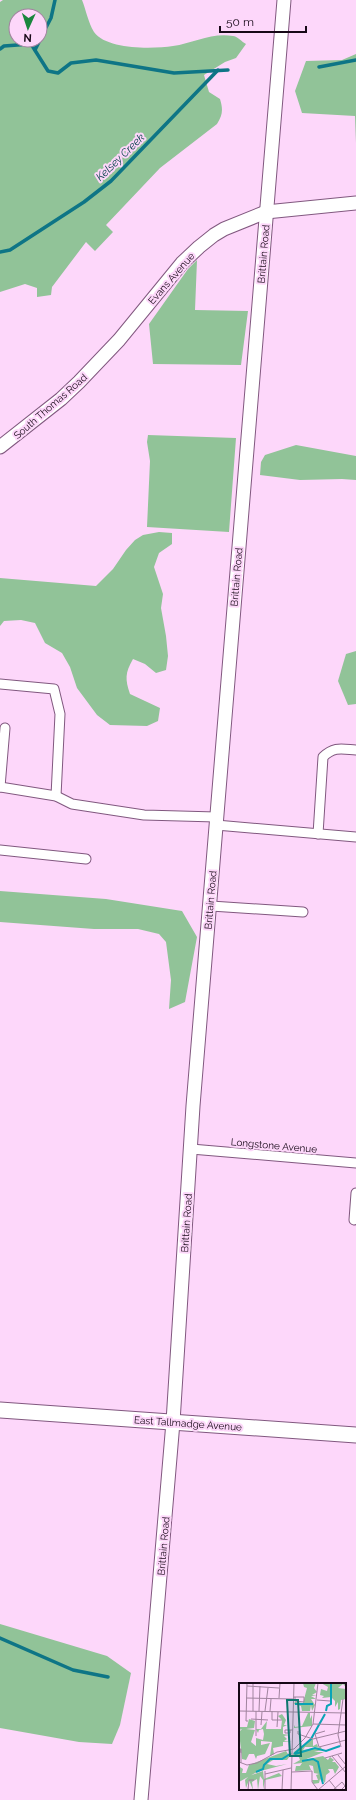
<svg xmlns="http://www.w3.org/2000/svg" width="356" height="1800" font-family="Raleway,sans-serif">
<rect width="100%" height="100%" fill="#fdd7fa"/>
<g fill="#91c398" fill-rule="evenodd">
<path d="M3 0H82C86 10 88 22 94 32 107 50 153 49 173 46 193 43 213 32 233 36 237 36 242 42 246 44L236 58 225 62 204 75 209 92 220 99C223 109 223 115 217 124L160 168 106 225 113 232 95 251 86 242 52 287 51 295 37 297V288L25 284 0 292V2ZM16 16H40V40H16Z"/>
<path d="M356 54V143L355 116 302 113 295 91 306 61 342 60Z"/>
<path d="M197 260 195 310 248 311 241 365 153 364 149 324 188 269Z"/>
<path d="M148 435 236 438 229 532 147 527 150 461 147 442Z"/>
<path d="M296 445 356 456V480L342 479 300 480 260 475 261 462 265 455Z"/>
<path d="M159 532 172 533V544L159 553 154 567 163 594 161 608 166 636 168 656 166 670 156 673 145 664 133 659C125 673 125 679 130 694L160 708 158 721 147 726 110 725 97 715 77 688 70 667 62 653 45 643 35 623 21 620 4 621 0 626V578L96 586 113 569 126 550 135 540 143 535Z"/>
<path d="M356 651V704L348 705 338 681 346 654Z"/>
<path d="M0 891 106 899 182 911 197 937 185 1002 169 1009 171 980 166 942 159 934 138 929H94L0 922Z"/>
<path d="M0 1624 107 1656 131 1673 120 1725 112 1744 79 1742 0 1728Z"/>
</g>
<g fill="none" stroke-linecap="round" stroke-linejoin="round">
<g stroke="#0e7586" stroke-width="3.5">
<path d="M40 39 51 18 55 0"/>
<path d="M0 49 4 46 31 44 48 71 58 73 71 63 96 60 174 73 228 70"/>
<path d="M35 50 40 40"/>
<path d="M319 67 356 60"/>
<path d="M0 252 10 250 84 202 111 181 218 70"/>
<path d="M0 1638 73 1670 108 1677"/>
</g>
<g stroke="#81587f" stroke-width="11">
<g id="street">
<path d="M0 684 54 689 60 714 56 796"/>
<path d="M0 787 56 796 72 804 144 815 216 817"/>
<path d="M0 787 5 728"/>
<path d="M216 825 356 837"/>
<path d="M318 834 323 757C334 746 342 749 356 750"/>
<path d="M0 850 86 859"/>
<path d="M211 906 303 912"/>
<path d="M191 1149 356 1163"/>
<path d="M354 1220 356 1193"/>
</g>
</g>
<g stroke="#81587f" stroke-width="15">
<g id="secondary">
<path d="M0 447 61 399 79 382 119 340 182 263 199 247 214 235 224 229 266 212 356 203"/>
<path d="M141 1800 173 1422 193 1106 284 0"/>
</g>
</g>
<g stroke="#81587f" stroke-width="17">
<path id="primary" d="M0 1410 356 1435"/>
</g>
<use href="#street" stroke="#fff" stroke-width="9"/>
<use href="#secondary" stroke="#fff" stroke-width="13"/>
<use href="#primary" stroke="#fff" stroke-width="15"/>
</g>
<g text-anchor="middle" stroke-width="4" stroke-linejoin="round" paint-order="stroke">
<g font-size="10" fill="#170817" stroke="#fdd7fa">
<text transform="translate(263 254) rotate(-85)" y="4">Brittain Road</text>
<text transform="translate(171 278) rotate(-49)" y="4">Evans Avenue</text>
<text transform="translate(50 406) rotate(-41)" y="4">South Thomas Road</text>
<text transform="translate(236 577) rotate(-85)" y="4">Brittain Road</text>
<text transform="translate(210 900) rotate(-85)" y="4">Brittain Road</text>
<text transform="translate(274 1145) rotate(5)" y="4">Longstone Avenue</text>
<text transform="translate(186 1223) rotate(-86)" y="4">Brittain Road</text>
<text transform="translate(188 1423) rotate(4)" y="4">East Tallmadge Avenue</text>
<text transform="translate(163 1546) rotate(-85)" y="4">Brittain Road</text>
</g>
<g font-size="11" font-style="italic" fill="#034048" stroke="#fdd7fa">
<text transform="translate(120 157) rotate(-44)" y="4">Kelsey Creek</text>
</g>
</g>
<g transform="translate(239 1683)">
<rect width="107" height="107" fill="#fdd7fa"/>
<path d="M64 0H77L75 5 78 9 73 12 78 13H72L77 16H72L76 22 73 28 72 22 71 28H63L62 23 55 21 56 19 64 20 68 5 65 4ZM82 0H107V4L104 1 99 5 107 6V16L102 17 101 26 99 27V19L96 24V18L92 14 83 15 85 13 81 12 82 6 88 8 89 4ZM69 30H71V36L73 32V43L55 45V42L56 44 63 43ZM43 31 47 37 45 42H48L44 44V51L50 52 45 53 48 56 45 58H53L44 59V63L34 65 35 71 31 73 33 59 22 58V62L31 60 26 71 18 73 17 76 15 71H10L7 77 3 76 0 49 3 46 0 47V44H8L10 36 16 38 15 45 7 46 16 47 12 59 17 63V55L24 57 25 51 24 46 20 47 19 50 17 46H22L28 38 27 46H42L43 37 39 33ZM72 56H74V63L78 61 79 64H66L64 67 82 64 83 67 75 69H85L65 77 84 73 89 77 91 74 95 77 93 79H96L100 84 96 91 94 86H89L91 89 87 92 86 100 83 96 84 101 81 96 80 100 74 101 73 97H79L77 92 80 91 75 90 74 83 70 82 72 87 56 88 57 83H61L63 80 54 81 61 77 59 72H54L55 69ZM47 68 49 71 53 70 48 77H34L28 81 37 83 48 81 18 89 0 99 1 84 4 86 3 90H7L10 82ZM24 88 25 96 40 90 43 93 26 97 24 106V97L21 93 19 107 18 96 13 99 14 107 10 97 7 105 6 97 0 103 10 93Z" fill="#91c398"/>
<path fill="none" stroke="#0aa4b6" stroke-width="2" d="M56 21H74M87 28 88 23 92 21V0M55 71 72 56 86 31M56 71 76 65 87 68 101 63M63 78 74 76 79 79 84 101M17 89 24 86 25 82 31 76H43L51 71"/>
<path fill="none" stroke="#a1849f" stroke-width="1" d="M8 0 7 38H9M8 3 40 5M55 14H65V19L56 18V14M7 15 54 16M40 15 41 0M78 17 91 18M0 28 107 30M14 28V0M20 28 21 3M26 28 29 5M31 28 32 16M33 28V37H43M12 36 29 37M74 41 107 42M22 42 23 29M38 44 39 29M51 47V50H46V47H54M59 48V51L74 56 107 48M86 48 76 51 80 64 107 57M17 53V28M102 64 99 52 104 16M99 72 107 82M93 73 107 90M86 75 103 70M0 79 8 82 18 80 38 69 55 66 66 55 74 41 79 0M2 80V66H1L2 70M53 89 73 88V99L79 107M26 91 52 85M90 97 98 107M9 107 10 97H15M26 107V88M43 107 44 87M52 107 55 0M79 107 107 83M94 107 103 99 106 103 102 107"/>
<path fill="#0f766e" fill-opacity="0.15" stroke="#0f766e" stroke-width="2" d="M48 17H59L62 73H51Z"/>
<rect width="107" height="107" fill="none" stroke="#170817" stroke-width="2"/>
</g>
<g transform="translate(28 28) rotate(183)"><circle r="19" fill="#fdd7fa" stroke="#a1849f"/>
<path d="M0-3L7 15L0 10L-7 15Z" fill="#19863d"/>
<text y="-6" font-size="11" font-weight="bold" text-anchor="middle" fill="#170817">N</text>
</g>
<path d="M220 26v6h86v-6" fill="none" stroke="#170817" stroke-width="2"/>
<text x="226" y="26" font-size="12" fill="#170817" stroke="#fdd7fa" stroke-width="3" paint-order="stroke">50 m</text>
</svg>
